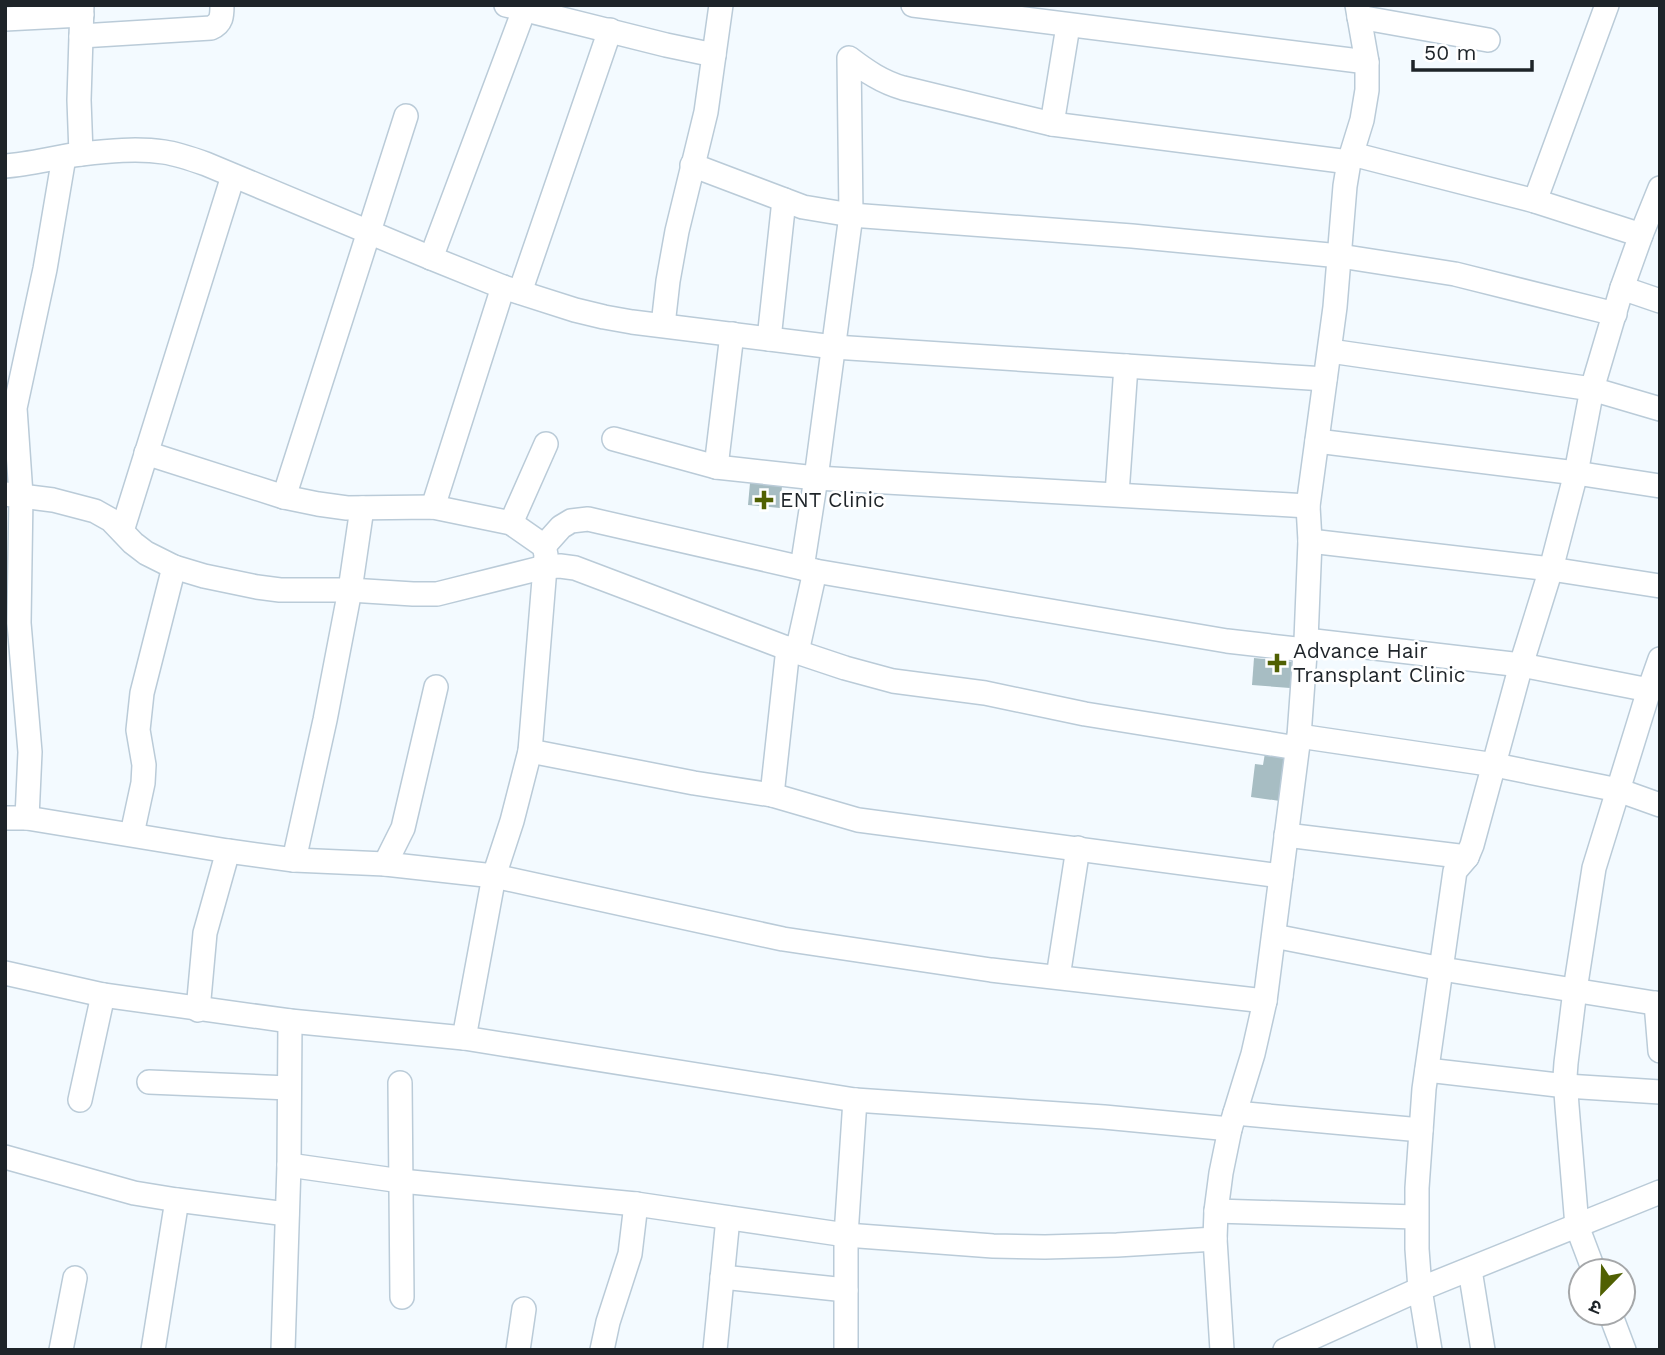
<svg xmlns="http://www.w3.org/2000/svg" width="1665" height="1355" font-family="'Work Sans','Noto Sans Devanagari',sans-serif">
<rect width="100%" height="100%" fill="#f3faff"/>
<g fill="#a7bdc3">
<path d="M750 483 782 486 780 508 748 505Z"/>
<path d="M1254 658 1293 662 1290 688 1252 685Z"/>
<path d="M1265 753 1286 755 1280 801 1251 797 1255 764 1263 765Z"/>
</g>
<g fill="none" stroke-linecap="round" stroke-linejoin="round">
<g stroke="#bacbd8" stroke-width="26">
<g id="minor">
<path d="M506 5 666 45 714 55"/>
<path d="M913 5 1367 62"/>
<path d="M1359 17 1488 40"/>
<path d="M5 19 82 15"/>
<path d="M81 36 211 28C222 23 222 16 222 5"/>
<path d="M1052 124 1068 26"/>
<path d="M81 154 79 100 82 5"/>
<path d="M1352 154 1535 201 1641 235 1622 288 1592 389 1576 473 1551 569 1521 665 1472 845 1467 857 1455 871 1424 1089 1417 1188V1249L1420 1289 1430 1350"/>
<path d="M692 165 803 207 851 215 1132 236 1340 256 1455 274 1615 314"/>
<path d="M5 166C31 164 56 157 81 154 108 151 137 148 164 152 178 154 192 159 206 164L431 258 503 287 575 310 604 317 632 322 834 347 1325 379"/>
<path d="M1535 201 1607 5"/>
<path d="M1641 235 1660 188"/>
<path d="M431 258 524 10"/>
<path d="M1622 288 1660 301"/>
<path d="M520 292 610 30"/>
<path d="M663 325 668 281 677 231 706 112 721 5"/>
<path d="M769 339 784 200"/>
<path d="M1330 351 1592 389 1660 409"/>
<path d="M614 439 716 467 816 478 1308 506"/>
<path d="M1317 441 1576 473 1660 486"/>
<path d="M146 453 284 497 318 504 347 508 433 507 511 523 544 546 546 555 530 751 512 821 494 876 464 1038"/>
<path d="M716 467 732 334"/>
<path d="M5 494 53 500 95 511 111 520 133 543 146 553 174 567 204 576 257 587 280 590H350L413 594H437L545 567 560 566 575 568 797 652 845 668 893 681 985 693 1085 714 1297 748"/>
<path d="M1117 494 1126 366"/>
<path d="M284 497 406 116"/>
<path d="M433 507 503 287"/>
<path d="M511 523 546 444"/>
<path d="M122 531 233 176"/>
<path d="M1310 541 1551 569 1660 586"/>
<path d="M544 546 561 527 571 521 588 519 815 571 1227 641 1305 650"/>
<path d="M802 568 816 478 851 215 849 58C866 71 882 82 903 88L1052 124 1349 162"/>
<path d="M1306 640 1521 665 1649 690 1660 659"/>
<path d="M797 652 815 571"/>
<path d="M1299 736 1495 765 1618 790 1660 805"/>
<path d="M530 751 694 783 772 795 858 820 1281 876"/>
<path d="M772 795 788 648"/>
<path d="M5 818H27L228 851 294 860 385 864 494 876 783 939 991 970 1265 1001"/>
<path d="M27 818 30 752 19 623 21 495 15 408 45 269 64 157"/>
<path d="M132 834 143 783 144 765 138 730 142 693 174 567"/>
<path d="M1286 835 1467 857"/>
<path d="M294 860 325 720 350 590 362 508"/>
<path d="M385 864 403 828 436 687"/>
<path d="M1274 936 1442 969 1660 1004"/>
<path d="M5 973 103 995 290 1021 464 1038 855 1100 1104 1117 1230 1129"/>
<path d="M1058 977 1078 848"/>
<path d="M1656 1003 1660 1051"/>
<path d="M198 1010 205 933 228 851"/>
<path d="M1427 1070 1566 1086 1660 1092"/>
<path d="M149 1082 289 1088"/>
<path d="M400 1083 402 1297"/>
<path d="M80 1100 103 995"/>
<path d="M1235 1113 1421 1130"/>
<path d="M5 1157 134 1193 177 1200 287 1214"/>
<path d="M289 1165 401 1181 636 1204 846 1235 993 1246 1045 1247 1117 1245 1215 1239"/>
<path d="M1216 1211 1416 1217"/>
<path d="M1470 1270 1483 1350"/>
<path d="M1594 1271 1577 1226 1567 1106 1565 1077 1566 1063 1575 990 1594 868 1649 690"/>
<path d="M722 1277 846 1290"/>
<path d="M1610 1313 1624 1350"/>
<path d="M61 1350 75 1278"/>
<path d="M153 1350 177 1200"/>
<path d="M283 1350 289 1165 290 1021"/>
<path d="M518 1350 524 1309"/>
<path d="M602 1350 608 1322 630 1254 636 1204"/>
<path d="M715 1350 728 1218"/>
<path d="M846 1350V1235L855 1100"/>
<path d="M1222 1350 1215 1239 1216 1211 1221 1173 1230 1129 1253 1054 1265 1001 1299 736 1306 640 1310 541 1308 506 1335 307 1345 186 1349 162 1362 120 1367 90V62L1357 5"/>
<path d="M1285 1350 1420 1289 1660 1192"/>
</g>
</g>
<use href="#minor" stroke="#fff" stroke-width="23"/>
</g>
<g fill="#506002" stroke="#fff" stroke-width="2.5">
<path d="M760.5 489.5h7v7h7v7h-7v7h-7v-7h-7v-7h7z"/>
<path d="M1273.5 652.5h7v7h7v7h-7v7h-7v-7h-7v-7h7z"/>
</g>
<g text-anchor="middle" stroke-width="5" stroke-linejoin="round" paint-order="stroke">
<g font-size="21" fill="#1e2429" stroke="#fff" text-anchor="start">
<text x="780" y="507">ENT Clinic</text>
<text x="1293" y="658">Advance Hair<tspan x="1293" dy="24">Transplant Clinic</tspan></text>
</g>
</g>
<rect width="1665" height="1355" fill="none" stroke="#1e2429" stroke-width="14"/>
<g transform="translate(1602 1292) rotate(203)"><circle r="33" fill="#ffffff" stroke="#a5a7a9" stroke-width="2"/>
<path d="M0-5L12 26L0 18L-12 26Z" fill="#506002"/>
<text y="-10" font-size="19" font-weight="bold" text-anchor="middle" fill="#1e2429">उ</text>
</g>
<path d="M1413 60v10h119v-10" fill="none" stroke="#1e2429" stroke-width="3.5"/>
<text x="1424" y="60" font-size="21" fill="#1e2429" stroke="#ffffff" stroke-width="5" paint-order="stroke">50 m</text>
</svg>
